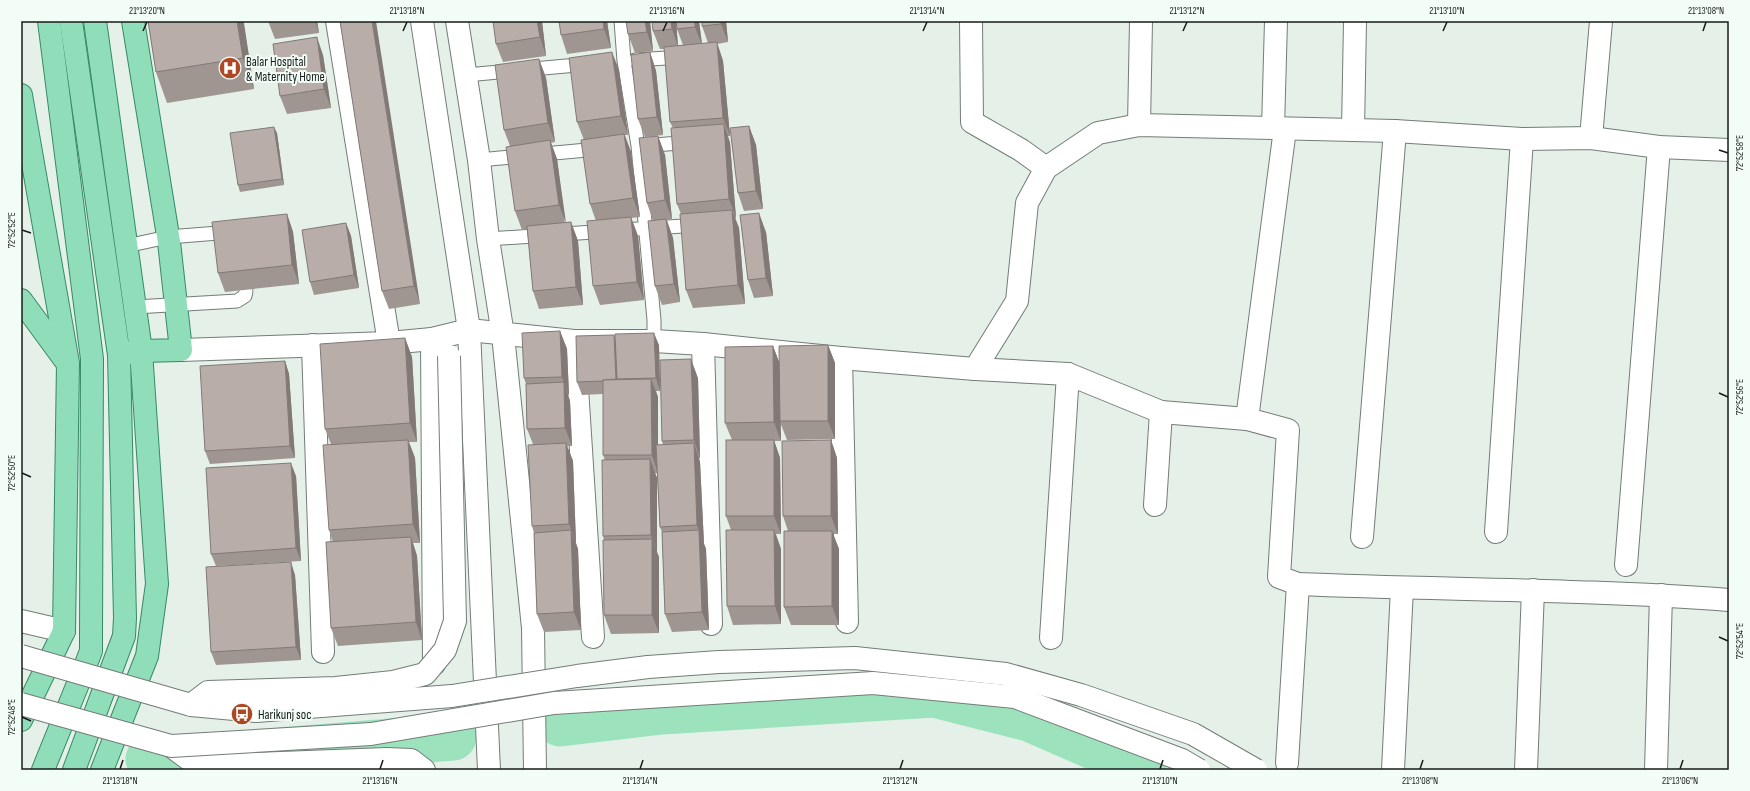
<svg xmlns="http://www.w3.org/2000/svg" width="1750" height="791" font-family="'Sofia Sans Condensed',sans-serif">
<rect width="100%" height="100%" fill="#e5f0e9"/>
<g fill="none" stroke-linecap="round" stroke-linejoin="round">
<g stroke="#9ce3bd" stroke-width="47">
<path d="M560 723 662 711 934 694 1029 718 1114 755 1143 770"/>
<path d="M149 759 170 760 453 737"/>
</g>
<g stroke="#737d77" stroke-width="15">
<g id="lane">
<path d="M621 21 624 61 638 146 654 320V341"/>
<path d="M635 60 683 57"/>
<path d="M466 75 588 64"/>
<path d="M644 146 690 142"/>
<path d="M479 160 598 149"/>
<path d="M488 239 698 225"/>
<path d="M126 246 168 237 231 232"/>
<path d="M135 307 237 301 245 296 246 291"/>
</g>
</g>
<g stroke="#737d77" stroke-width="24">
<g id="street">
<path d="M337 21 389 343"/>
<path d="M971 21 972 122 1021 150 1046 168"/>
<path d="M1139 125 1141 21"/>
<path d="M1273 128 1276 21"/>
<path d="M1353 130 1355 21"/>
<path d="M1591 138 1601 21"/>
<path d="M432 339 434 664"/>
<path d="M574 341 593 637"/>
<path d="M703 344 711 624"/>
<path d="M313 345 323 652"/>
<path d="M841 358 847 622"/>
<path d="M975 369 1068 374 1161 412 1247 419 1288 430 1279 577 1298 584C1442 590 1585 589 1729 600"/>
<path d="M1247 419 1285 129"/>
<path d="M1155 505 1161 412"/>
<path d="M1496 532 1522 139"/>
<path d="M1362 537 1395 131"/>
<path d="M1626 565 1659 147"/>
<path d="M1051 638 1068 374"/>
<path d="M1287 763 1298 584"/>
<path d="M1393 770 1402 588"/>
<path d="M1526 770 1533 590"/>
<path d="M1656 770 1661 595"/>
</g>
</g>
<g stroke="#737d77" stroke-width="24">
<g id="secondary">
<path d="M422 21 469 330 489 770"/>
<path d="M457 21 479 160 488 239 503 335 533 628 535 770"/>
<path d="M181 350 389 343 432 339 469 330 574 341H654L703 344 841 358 975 369 1017 301 1027 203 1046 168 1098 133 1139 125 1395 131 1522 139 1591 138 1659 147 1729 150"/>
<path d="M21 621 64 631"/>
<path d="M171 746 198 766 387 759 411 760 424 770"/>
</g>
</g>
<g stroke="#368a64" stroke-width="24">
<g id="primary">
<path d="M71 21 119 355 125 618 124 636 74 770"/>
<path d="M95 21 141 351 157 584 147 656 102 770"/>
<path d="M21 95 68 363 64 631 21 720"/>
<path d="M21 300 65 360"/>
<path d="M127 353 141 351 181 350 169 242 133 21"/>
<path d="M43 770 86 664 91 651V638L92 359 49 21"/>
</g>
</g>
<use href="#lane" stroke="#fff" stroke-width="13"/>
<use href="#street" stroke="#fff" stroke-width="22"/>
<use href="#secondary" stroke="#fff" stroke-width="22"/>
<use href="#primary" stroke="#90ddba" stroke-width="22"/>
<g stroke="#737d77" stroke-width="24" stroke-linecap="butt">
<g id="secondary-bridge">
<path d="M21 656 191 705 256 711 452 696 577 676 648 667 719 662 855 658 1006 674 1081 695 1193 734 1256 770"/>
<path d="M21 704 171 746 371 734 554 703 873 683 1015 697 1182 760 1199 770"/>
<path d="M191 705 208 692 336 688 393 682 425 674 445 650 455 621 449 356"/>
</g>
</g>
<use href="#secondary-bridge" stroke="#fff" stroke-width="22"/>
</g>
<g fill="#9f9591">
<path d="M148 21H243L254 89 167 103 156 72Z"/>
<path d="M268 21H317L319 33 275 39Z"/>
<path d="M340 21 420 304 389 309 382 291Z"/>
<path d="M542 21 546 56 503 62 496 44Z"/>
<path d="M559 21H607L611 48 567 54 561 35Z"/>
<path d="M626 21H650L653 51 635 53 628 34Z"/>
<path d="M676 21H699L702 44 708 43 702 26V21H726L728 42 717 44 723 61 730 136H728L730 143 736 218H735L739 228 745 304 693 308 686 290 681 214 677 204 673 128 670 122 665 49H660L653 31 676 21 678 46 683 45 677 29Z"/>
<path d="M650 52 656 71 663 135 645 137 638 119Z"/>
<path d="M323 55 331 108 287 114 280 96Z"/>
<path d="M539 59 546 78 555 142 551 143 557 159 565 223 571 222 578 241 583 305 539 309 533 291 527 229 522 230 515 211 510 146 504 130Z"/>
<path d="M619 70 628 135H625L631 152 640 217 631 218 638 236 644 300 600 305 593 286 596 221 590 204 584 140 577 122Z"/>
<path d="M749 126 756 145 763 209 744 211 738 193Z"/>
<path d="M277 133 284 185 240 192 238 185Z"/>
<path d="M658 136 665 155 672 219 667 220 673 238 680 302 662 305 655 286 653 221 647 203Z"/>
<path d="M287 214 293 232 299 284 225 292 218 273Z"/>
<path d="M346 223 351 236 359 288 314 295 310 282Z"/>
<path d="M766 232 773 296 754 298 748 280Z"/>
<path d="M560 331 567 349 569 395H568L570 401 572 446H567L573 461 576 543 578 549 581 630 544 632 537 614 534 533 532 526 533 444 527 429 526 384 524 378Z"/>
<path d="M405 338 412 357 417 442H409L415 458 420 543H413L417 556 422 640 338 646 331 628 333 542 329 530 331 444 325 429Z"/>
<path d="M616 340 659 345 660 391H656L658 397V445H663L662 441 698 378 700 458 699 459 700 462 704 544 706 549 709 630 672 632 665 614 662 532 660 527 657 473H655L657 478V553L659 557V633L611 634 604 615V540L603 536 605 460 603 455V394L582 395 577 382Z"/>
<path d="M828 345 835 363V439L787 440 780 422 781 441H774L780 458 781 534H776L781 549V624L733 625 727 606 731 530 726 516 732 440 725 423 773 346 780 364Z"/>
<path d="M285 361 289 374 295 458 210 464 205 451Z"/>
<path d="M831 440 837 458 838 534H833L839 549V625H791L784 607 788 531 783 516Z"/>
<path d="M296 476 301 561 216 566 211 554Z"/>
<path d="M295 575 301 660 216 665 211 652Z"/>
</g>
<g fill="#827976">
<path d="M237 21H243L244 23 254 89 243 58Z"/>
<path d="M315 21H317L319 33Z"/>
<path d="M372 21H376L420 304 414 286Z"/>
<path d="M537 21H542L546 56 540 37Z"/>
<path d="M603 21H607L611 48 604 29Z"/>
<path d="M645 21H650L653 51 647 32Z"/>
<path d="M671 21H676L678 47 672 29Z"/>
<path d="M695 21H699L702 45 695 27Z"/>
<path d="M721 21H726L728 42 721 24Z"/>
<path d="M317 37 323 55 331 108 324 89Z"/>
<path d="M717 42 723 61 730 136 723 118Z"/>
<path d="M612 52 619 70 628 135 621 116Z"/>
<path d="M650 52 656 71 663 135 657 117Z"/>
<path d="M539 59 546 78 555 142 548 123Z"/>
<path d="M724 124 730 143 736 218 729 199Z"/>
<path d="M749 126 756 145 763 209 756 191Z"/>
<path d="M274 127 277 133 284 185 282 179Z"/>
<path d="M624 134 631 152 640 217 633 198Z"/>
<path d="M658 136 665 155 672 219 665 200Z"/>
<path d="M550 140 557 159 566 223 559 205Z"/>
<path d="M732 210 739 228 745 304 738 285Z"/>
<path d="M759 213 766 232 773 296 766 278Z"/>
<path d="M287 214 293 232 299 284 292 265Z"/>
<path d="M631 217 638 236 644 300 637 282Z"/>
<path d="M666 219 673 238 680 302 674 284Z"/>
<path d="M571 222 578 241 583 305 576 287Z"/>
<path d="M346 223 351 236 359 288 354 275Z"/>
<path d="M560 331 567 349 569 395 562 377Z"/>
<path d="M654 333 659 345 660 391 656 378Z"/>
<path d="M614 335 618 348 620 380H616Z"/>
<path d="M405 338 412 357 417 442 410 423Z"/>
<path d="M828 345 835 363V439L828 421Z"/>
<path d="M773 346 780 365 781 441 774 422Z"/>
<path d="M691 359 698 378 700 458 694 440Z"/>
<path d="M285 361 289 374 295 458 290 446Z"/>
<path d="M651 379 658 397V473L652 455Z"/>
<path d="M564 382 570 401 572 446 565 428Z"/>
<path d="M408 440 415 458 420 543 413 524Z"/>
<path d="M774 440 780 458 781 534 774 516Z"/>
<path d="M831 440 837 458 838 534 831 516Z"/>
<path d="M566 443 573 461 576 543 569 524Z"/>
<path d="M694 443 700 462 704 544 697 525Z"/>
<path d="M650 459 657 478V553L651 535Z"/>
<path d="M291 463 296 476 301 561 296 548Z"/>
<path d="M571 530 578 549 581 630 574 612Z"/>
<path d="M699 530 706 549 709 630 702 612Z"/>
<path d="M774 530 781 549V624L775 606Z"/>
<path d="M832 531 839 549V625L832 606Z"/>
<path d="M411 537 417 556 422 640 416 622Z"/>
<path d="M652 539 659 557V633L652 615Z"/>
<path d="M291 562 295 575 301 660 296 647Z"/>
</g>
<g fill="#b9ada9" stroke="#827976">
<path d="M148 21H237L243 58 156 72Z"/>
<path d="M340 21H372L414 286 382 291Z"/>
<path d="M493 21H537L540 37 496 44Z"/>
<path d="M559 21H603L604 29 561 35Z"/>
<path d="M626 21H645L647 32 628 34Z"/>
<path d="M652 21H671L672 29 653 31Z"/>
<path d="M676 21H695V27L677 29Z"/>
<path d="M702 21H721V24L702 26Z"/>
<path d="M317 37 324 89 280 96 273 44Z"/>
<path d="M717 42 723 118 670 122 664 47Z"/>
<path d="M612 52 621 116 577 122 569 58Z"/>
<path d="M650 52 657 117 638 119 631 55Z"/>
<path d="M539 59 548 123 504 130 495 65Z"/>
<path d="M724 124 729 199 677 204 671 128Z"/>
<path d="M749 126 756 191 738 193 730 128Z"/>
<path d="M274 127 282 179 238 185 230 133Z"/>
<path d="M624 134 633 198 590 204 581 140Z"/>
<path d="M658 136 665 200 647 203 639 138Z"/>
<path d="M550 140 559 205 515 211 506 147Z"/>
<path d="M732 210 738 285 686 290 680 214Z"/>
<path d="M759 213 766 278 748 280 740 215Z"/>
<path d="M287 214 292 265 218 273 212 222Z"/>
<path d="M631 217 637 282 593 286 587 221Z"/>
<path d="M666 219 674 284 655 286 648 221Z"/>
<path d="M571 222 576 287 533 291 527 226Z"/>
<path d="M346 223 354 275 310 282 302 230Z"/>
<path d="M560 331 562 377 524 378 522 333Z"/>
<path d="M654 333 656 378 617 379 615 334Z"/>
<path d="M614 335 616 379 603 380V381L577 382 576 336Z"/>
<path d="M405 338 410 423 325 429 320 344Z"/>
<path d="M828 345V421H780L779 346Z"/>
<path d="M773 346 774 422 725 423V347Z"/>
<path d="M691 359 694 440 662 441 660 360Z"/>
<path d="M285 361 290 446 205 451 200 366Z"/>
<path d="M651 379 652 455H603V380Z"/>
<path d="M564 382 565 428 527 429 526 384Z"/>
<path d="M408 440 413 524 329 530 323 445Z"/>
<rect x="726" y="440" width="48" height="76"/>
<path d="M831 440V516H783L782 441Z"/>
<path d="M566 443 569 524 532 526 528 445Z"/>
<path d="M694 443 697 525 660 527 656 445Z"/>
<path d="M650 459 651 535 603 536 602 460Z"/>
<path d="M291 463 296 548 211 554 206 468Z"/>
<path d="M571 530 574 612 537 614 534 533Z"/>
<path d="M699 530 702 612 665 614 662 532Z"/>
<path d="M726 530H774L775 606H727Z"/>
<path d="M784 531H832V606L784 607Z"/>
<path d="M411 537 416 622 331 628 326 542Z"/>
<path d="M652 539V615H604L603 540Z"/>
<path d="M291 562 296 647 211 652 206 567Z"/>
</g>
<path fill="none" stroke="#171b19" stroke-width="1.5" d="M143 31 147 22M403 31 407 22M663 31 667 22M923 31 927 22M1183 31 1187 22M1443 31 1447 22M1703 31 1706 22M1719 150 1728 153M22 230 31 233M1719 393 1728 397M22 473 31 477M1719 637 1728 641M22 717 31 721M120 769 123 760M380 769 383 760M640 769 643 760M900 769 903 760M1160 769 1163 760M1420 769 1423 760M1680 769 1683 760"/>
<defs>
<g id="hospital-disc" transform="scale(1.15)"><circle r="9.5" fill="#ae4723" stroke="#f2fdf7"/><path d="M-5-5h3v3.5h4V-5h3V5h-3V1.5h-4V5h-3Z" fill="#fff"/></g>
<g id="bus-disc" transform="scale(1.15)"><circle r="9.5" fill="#ae4723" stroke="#f2fdf7"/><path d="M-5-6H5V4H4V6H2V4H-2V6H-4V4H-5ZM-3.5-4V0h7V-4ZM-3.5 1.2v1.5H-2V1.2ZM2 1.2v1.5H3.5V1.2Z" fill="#fff"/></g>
</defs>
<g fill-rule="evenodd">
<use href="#hospital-disc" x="230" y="68"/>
<use href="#bus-disc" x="242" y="714"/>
</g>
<g text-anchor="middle" stroke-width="4" stroke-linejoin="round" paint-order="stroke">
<g font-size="13" fill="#171b19" stroke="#f2fdf7" text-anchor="start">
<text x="246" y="66">Balar Hospital<tspan x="246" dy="15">&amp; Maternity Home</tspan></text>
<text x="258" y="719">Harikunj soc</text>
</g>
</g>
<rect width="1750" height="791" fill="none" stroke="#f2fdf7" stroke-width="44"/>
<rect x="22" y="22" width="1706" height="747" fill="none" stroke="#171b19" stroke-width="1.5"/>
<g font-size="10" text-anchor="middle" fill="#171b19">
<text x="147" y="14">21°13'20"N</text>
<text x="407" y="14">21°13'18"N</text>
<text x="667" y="14">21°13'16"N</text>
<text x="927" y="14">21°13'14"N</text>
<text x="1187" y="14">21°13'12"N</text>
<text x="1447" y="14">21°13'10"N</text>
<text x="1706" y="14">21°13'08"N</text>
<text transform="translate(1739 153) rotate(-90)" y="4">72°52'58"E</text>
<text transform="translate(11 230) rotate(-90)" y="4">72°52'52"E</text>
<text transform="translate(1739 397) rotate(-90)" y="4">72°52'56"E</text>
<text transform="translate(11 473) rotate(-90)" y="4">72°52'50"E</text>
<text transform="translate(1739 641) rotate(-90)" y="4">72°52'54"E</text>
<text transform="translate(11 717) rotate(-90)" y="4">72°52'48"E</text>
<text x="120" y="784">21°13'18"N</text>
<text x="380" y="784">21°13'16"N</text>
<text x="640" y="784">21°13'14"N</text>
<text x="900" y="784">21°13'12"N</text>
<text x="1160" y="784">21°13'10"N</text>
<text x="1420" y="784">21°13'08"N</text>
<text x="1680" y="784">21°13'06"N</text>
</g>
</svg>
